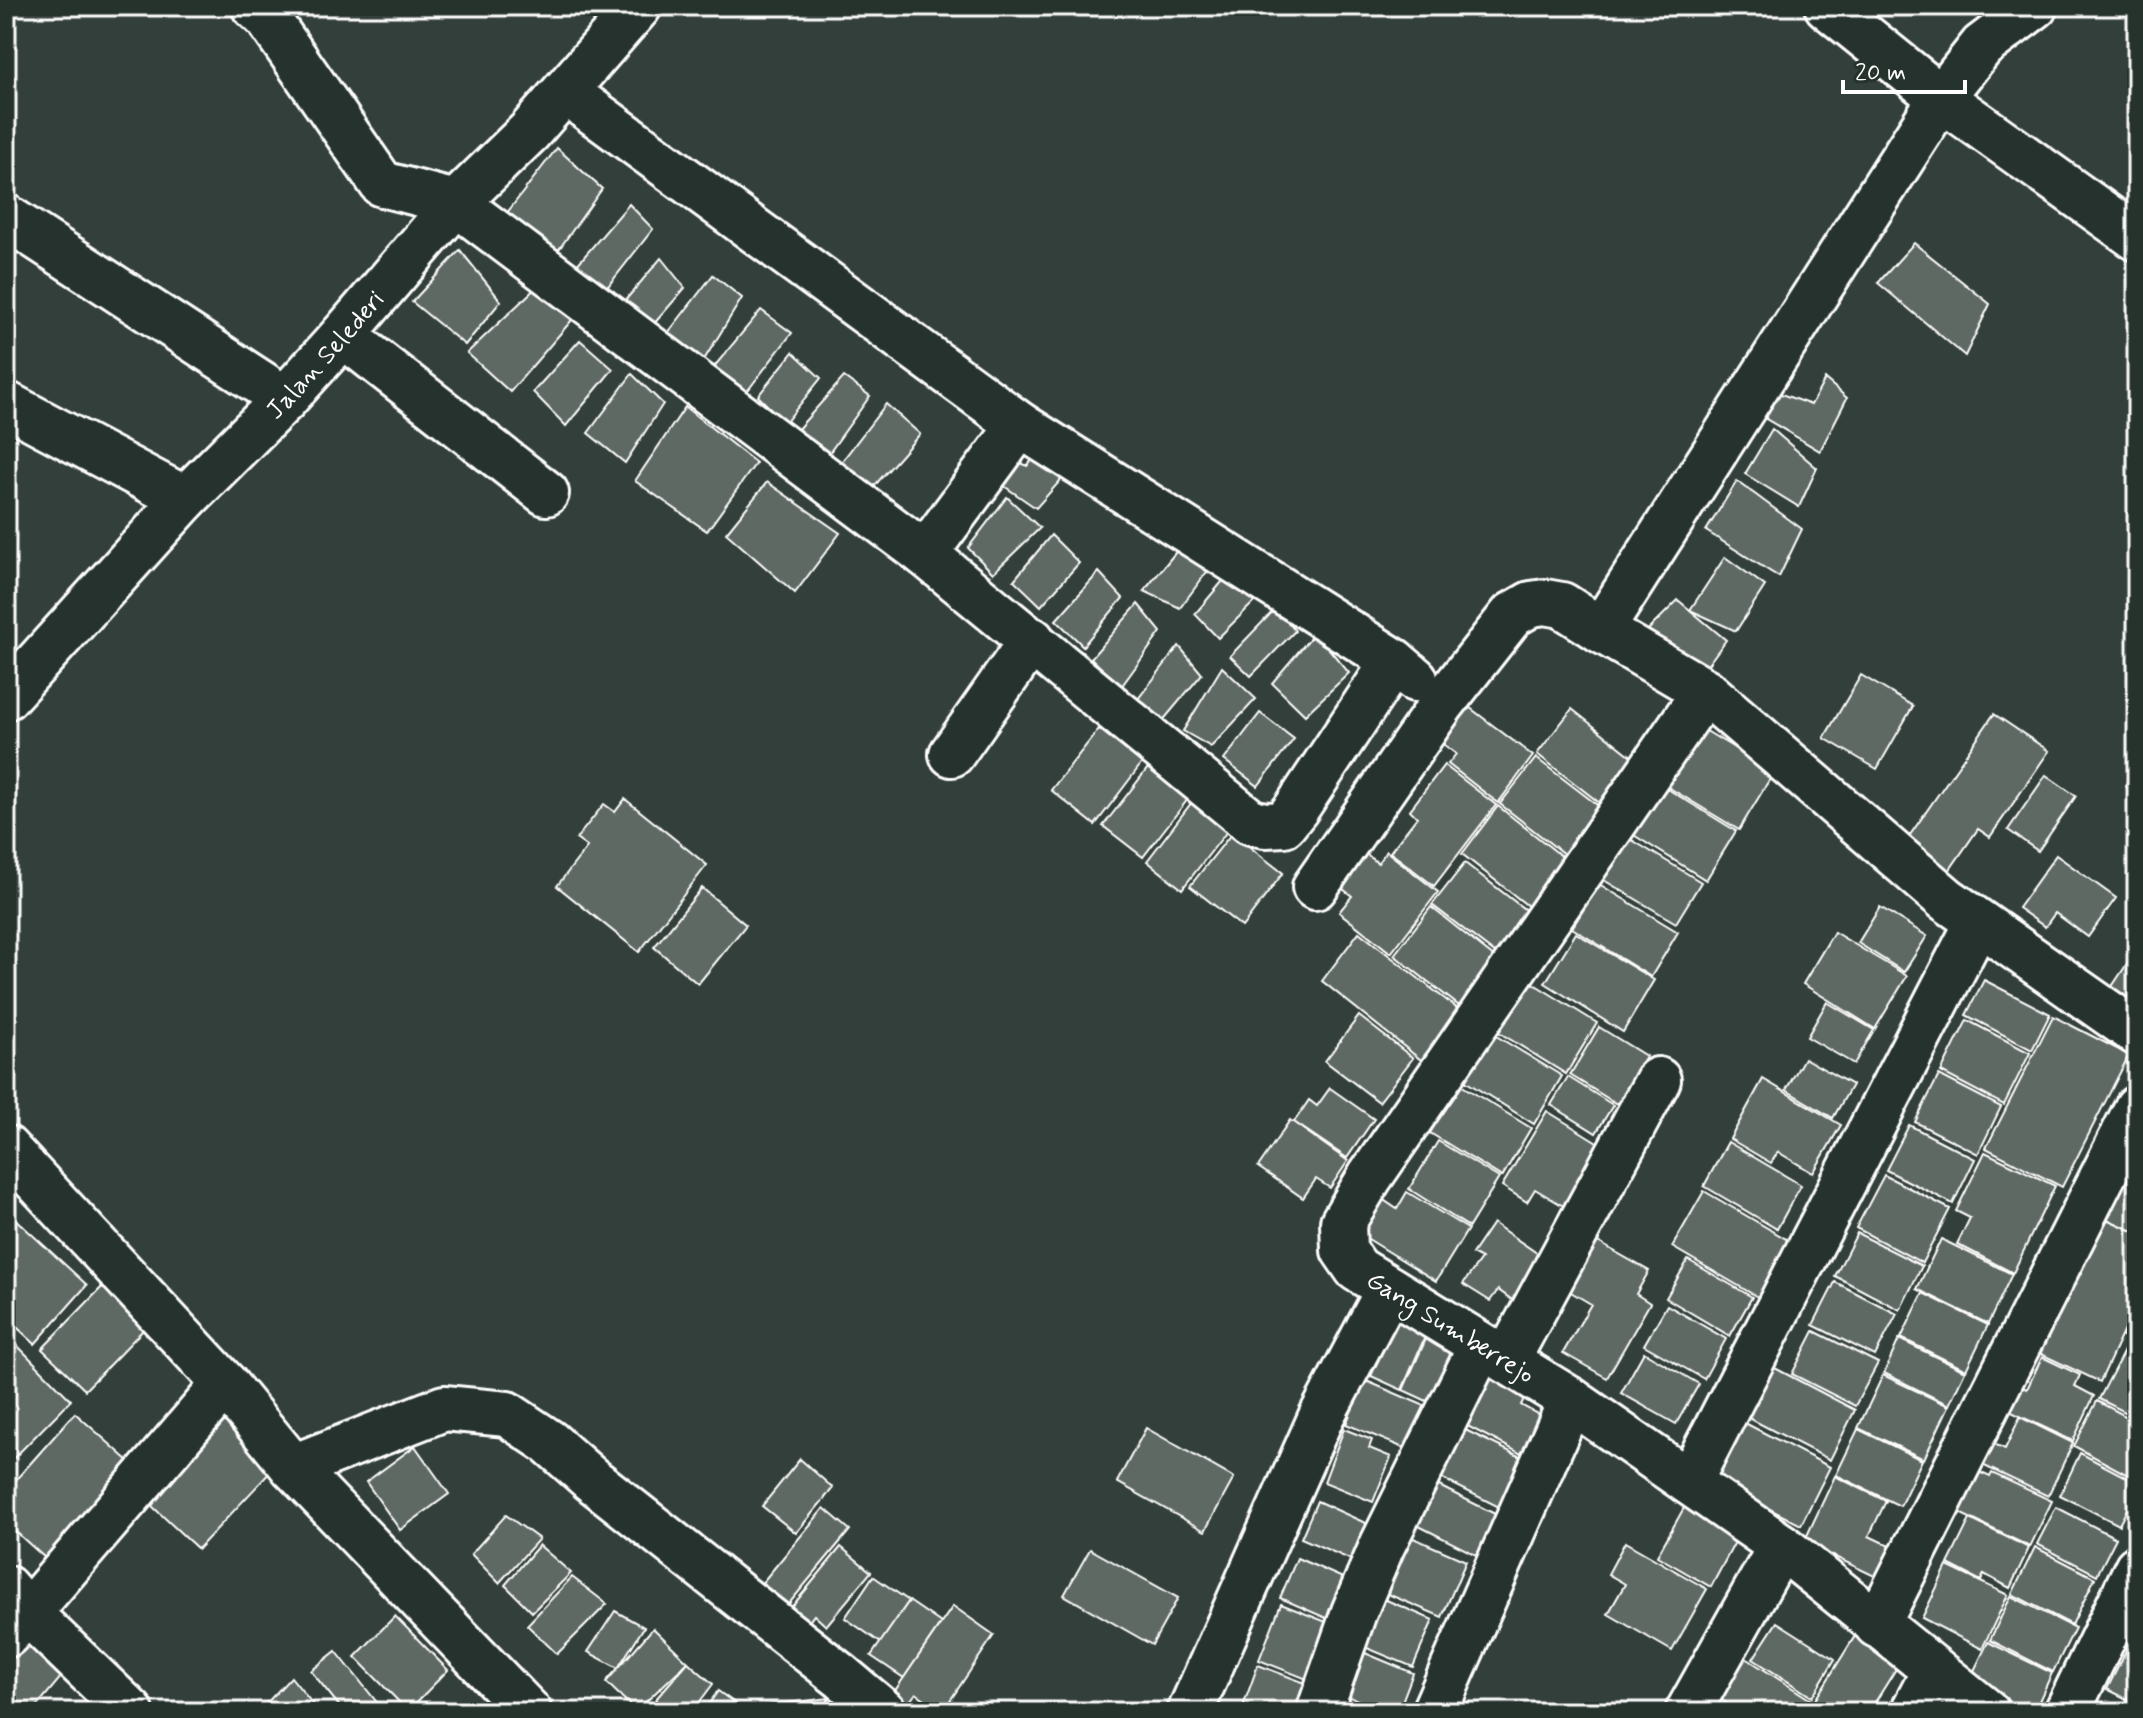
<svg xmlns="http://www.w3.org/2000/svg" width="2143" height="1718" font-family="Mynerve,sans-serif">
<rect width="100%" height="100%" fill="#333f3a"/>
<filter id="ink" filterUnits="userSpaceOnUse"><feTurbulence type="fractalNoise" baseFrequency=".0125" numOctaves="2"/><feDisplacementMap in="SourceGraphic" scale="16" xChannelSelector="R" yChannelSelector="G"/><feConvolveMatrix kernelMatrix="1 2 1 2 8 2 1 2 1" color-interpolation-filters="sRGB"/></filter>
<g filter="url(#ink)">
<g fill="#5f6964" stroke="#fff" stroke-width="2">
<path d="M557 148 602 189 552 259 503 218Z"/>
<path d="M629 204 653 229 602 294 576 266Z"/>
<path d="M1914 243 1990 304 1965 356 1878 283Z"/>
<path d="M460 250 501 301 465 345 412 302Z"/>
<path d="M661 258 685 288 646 333 618 309Z"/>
<path d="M713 275 742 298 699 368 664 338Z"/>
<path d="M541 283 572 320 510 392 467 353Z"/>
<path d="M761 310 792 333 742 398 708 374Z"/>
<path d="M580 340 613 369 566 426 533 392Z"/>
<path d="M793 352 821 378 785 423 758 396Z"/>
<path d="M632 374 663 404 625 463 588 433Z"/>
<path d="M844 377 870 396 827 456 797 430Z"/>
<path d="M1825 379 1847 398 1820 451 1766 419 1776 392 1811 405Z"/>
<path d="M886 404 920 434 869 492 833 473Z"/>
<path d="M685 407 756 463 707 531 635 481Z"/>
<path d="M1772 429 1817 468 1799 507 1745 474Z"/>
<path d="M1040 451 1068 472 1036 508 1001 484 1012 458 1027 466Z"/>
<path d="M1737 481 1802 529 1779 577 1706 531Z"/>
<path d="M767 482 840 533 795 593 726 533Z"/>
<path d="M1007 497 1040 528 993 573 968 548Z"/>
<path d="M1051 535 1079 563 1041 606 1014 580Z"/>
<path d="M1184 542 1212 565 1180 608 1144 591Z"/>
<path d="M1725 557 1765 586 1736 631 1690 610Z"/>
<path d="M1232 570 1259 597 1218 638 1195 614Z"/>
<path d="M1099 572 1123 598 1083 646 1056 620Z"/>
<path d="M1678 600 1726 640 1700 675 1645 633Z"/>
<path d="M1138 604 1161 632 1121 687 1091 658Z"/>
<path d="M1277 607 1295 631 1251 676 1230 656Z"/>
<path d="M1315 632 1349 673 1305 715 1272 683Z"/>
<path d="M1179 646 1202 674 1161 723 1138 699Z"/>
<path d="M1222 667 1256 699 1211 747 1183 731Z"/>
<path d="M1861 675 1913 706 1877 769 1824 738Z"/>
<path d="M1465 704 1533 756 1498 803 1448 764 1456 754 1438 740Z"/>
<path d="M1572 709 1635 759 1601 804 1537 754Z"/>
<path d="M1260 713 1294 739 1258 786 1224 760Z"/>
<path d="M1994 714 2049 751 1990 837 1978 829 1944 878 1901 848Z"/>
<path d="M1698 726 1774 772 1739 830 1663 784Z"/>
<path d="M1099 729 1142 763 1095 825 1051 790Z"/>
<path d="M1536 758 1600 807 1564 854 1500 804Z"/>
<path d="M1444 765 1496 805 1434 886 1390 852 1417 817 1410 810Z"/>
<path d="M2137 767V794L2125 786Z"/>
<path d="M1148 768 1188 799 1143 857 1103 826Z"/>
<path d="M2046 775 2076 796 2038 851 2008 830Z"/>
<path d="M1661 785 1736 831 1706 880 1632 834Z"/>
<path d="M625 799 707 865 639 952 557 886 587 847 576 839 604 804 615 812Z"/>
<path d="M1192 802 1228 830 1182 889 1147 861Z"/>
<path d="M1498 806 1569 862 1533 910 1462 854Z"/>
<path d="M1232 833 1283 873 1242 927 1190 886Z"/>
<path d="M1627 837 1701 882 1676 923 1602 879Z"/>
<path d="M1357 847 1378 863 1386 851 1438 892 1391 953 1339 912 1352 896 1331 880Z"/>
<path d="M2056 855 2116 898 2088 937 2055 913 2045 927 2018 908Z"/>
<path d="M1465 863 1528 912 1496 954 1432 905Z"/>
<path d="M1599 884 1678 932 1651 977 1572 928Z"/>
<path d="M702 888 746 925 698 984 654 947Z"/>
<path d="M1431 907 1500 962 1463 1009 1394 955Z"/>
<path d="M1880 907 1927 936 1904 972 1858 943Z"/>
<path d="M1359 932 1459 1010 1421 1060 1322 981Z"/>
<path d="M1834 932 1907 976 1875 1029 1803 984Z"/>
<path d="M1576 933 1654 980 1623 1032 1545 983Z"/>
<path d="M2133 955 2137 957V1023L2103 1000Z"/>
<path d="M1526 979 1597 1023 1566 1074 1495 1030Z"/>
<path d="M1984 980 2050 1014 2032 1050 1966 1015Z"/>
<path d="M1827 1002 1874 1030 1854 1064 1807 1037Z"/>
<path d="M1359 1016 1413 1058 1379 1102 1325 1061Z"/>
<path d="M2053 1016 2129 1055 2062 1187 1986 1148Z"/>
<path d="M1967 1020 2030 1053 2004 1105 1941 1072Z"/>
<path d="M1599 1027 1646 1056 1617 1104 1570 1075Z"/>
<path d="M1493 1034 1562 1076 1534 1124 1465 1081Z"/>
<path d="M1804 1058 1852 1085 1833 1118 1786 1090Z"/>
<path d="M1939 1075 2001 1107 1978 1154 1915 1122Z"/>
<path d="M1568 1077 1613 1105 1596 1133 1551 1105Z"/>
<path d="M1763 1079 1841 1125 1813 1173 1778 1152 1771 1163 1730 1139Z"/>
<path d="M1459 1084 1531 1128 1502 1177 1430 1133Z"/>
<path d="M1330 1088 1374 1119 1347 1158 1294 1122 1309 1100 1317 1106Z"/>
<path d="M1547 1111 1602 1145 1565 1207 1535 1189 1527 1202 1502 1186Z"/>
<path d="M1290 1120 1348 1161 1330 1188 1316 1179 1303 1198 1258 1167Z"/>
<path d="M1909 1125 1975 1159 1953 1204 1886 1170Z"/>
<path d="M1438 1141 1499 1178 1469 1227 1409 1189Z"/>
<path d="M2137 1141V1233L2102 1217Z"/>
<path d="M1728 1142 1801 1185 1777 1229 1704 1186Z"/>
<path d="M1985 1152 2055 1186 2013 1273 1957 1244 1970 1218 1956 1211Z"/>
<path d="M1884 1175 1950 1209 1922 1263 1856 1228Z"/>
<path d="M1704 1191 1793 1243 1761 1299 1672 1247Z"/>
<path d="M1407 1192 1468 1229 1436 1281 1360 1234 1382 1199 1397 1209Z"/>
<path d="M13 1217 87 1285 35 1344 6 1317V1225Z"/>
<path d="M2102 1217 2137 1233V1302L2100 1382 2039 1353Z"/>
<path d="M1493 1223 1547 1260 1518 1304 1498 1290 1490 1301 1463 1284 1481 1259 1472 1254Z"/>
<path d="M1857 1233 1922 1266 1900 1310 1835 1276Z"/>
<path d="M1941 1239 2012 1274 1988 1324 1917 1289Z"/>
<path d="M1596 1241 1649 1271 1636 1294 1650 1303 1607 1378 1563 1353 1591 1304 1569 1291Z"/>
<path d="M1688 1260 1752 1297 1730 1336 1666 1298Z"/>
<path d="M1835 1282 1897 1314 1875 1356 1813 1325Z"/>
<path d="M103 1286 145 1328 85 1390 42 1349Z"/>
<path d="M1923 1293 1988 1325 1966 1370 1901 1338Z"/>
<path d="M1667 1305 1726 1339 1704 1379 1644 1345Z"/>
<path d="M2137 1308V1344L2123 1337Z"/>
<path d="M1398 1317 1428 1330 1402 1390 1371 1376Z"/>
<path d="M1430 1330 1469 1348 1442 1408 1403 1390Z"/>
<path d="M1814 1331 1878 1363 1855 1406 1792 1374Z"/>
<path d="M6 1334 71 1400 6 1466Z"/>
<path d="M1899 1339 1965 1371 1949 1405 1884 1373Z"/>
<path d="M2129 1341 2137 1345V1418L2099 1399Z"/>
<path d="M1644 1352 1699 1384 1676 1424 1621 1393Z"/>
<path d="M2042 1357 2080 1375 2075 1386 2094 1396 2073 1441 2001 1407 2013 1383 2027 1389Z"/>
<path d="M1477 1365 1528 1391 1521 1405 1548 1420 1529 1458 1450 1417Z"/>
<path d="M1769 1365 1855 1410 1830 1460 1743 1415Z"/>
<path d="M1883 1375 1949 1406 1924 1459 1858 1428Z"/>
<path d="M1364 1380 1425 1406 1406 1449 1346 1424Z"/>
<path d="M2097 1401 2137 1422V1480L2074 1446Z"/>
<path d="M215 1411 274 1468 198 1549 138 1493Z"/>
<path d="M75 1413 139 1470 55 1567 6 1523V1491Z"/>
<path d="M2020 1417 2073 1443 2048 1496 1978 1463 1988 1441 2005 1449Z"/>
<path d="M1449 1422 1529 1461 1505 1510 1425 1470Z"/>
<path d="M1745 1423 1830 1467 1801 1525 1715 1481Z"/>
<path d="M1146 1428 1234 1478 1205 1531 1117 1482Z"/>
<path d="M1344 1429 1372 1440 1369 1448 1391 1457 1373 1502 1324 1482Z"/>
<path d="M1858 1429 1922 1460 1900 1506 1836 1475Z"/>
<path d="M415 1446 449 1494 400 1530 366 1482Z"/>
<path d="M2080 1453 2137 1483V1490L2119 1525 2060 1495Z"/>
<path d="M800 1459 833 1488 796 1533 762 1506Z"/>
<path d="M1966 1466 1990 1477 1992 1473 2052 1501 2030 1547 1947 1507Z"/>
<path d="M1835 1476 1886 1501 1869 1536 1905 1553 1891 1584 1804 1542Z"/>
<path d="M1421 1477 1503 1518 1482 1558 1401 1517Z"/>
<path d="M1690 1497 1743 1527 1711 1587 1657 1556Z"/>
<path d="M1317 1501 1372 1526 1356 1562 1301 1538Z"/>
<path d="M2056 1507 2116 1538 2097 1575 2037 1544Z"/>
<path d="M824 1508 850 1530 787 1606 761 1584Z"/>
<path d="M506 1515 539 1539 499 1583 471 1554Z"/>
<path d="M1970 1519 2029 1548 2010 1588 1984 1574 1981 1581 1948 1564Z"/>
<path d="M1395 1530 1466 1561 1442 1617 1371 1587Z"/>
<path d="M1625 1542 1707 1589 1672 1651 1608 1614 1625 1584 1608 1574Z"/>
<path d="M539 1545 571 1573 532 1612 505 1585Z"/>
<path d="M841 1547 871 1572 826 1626 814 1615 807 1624 790 1609Z"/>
<path d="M2035 1547 2095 1578 2072 1625 2012 1594Z"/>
<path d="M1090 1549 1178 1598 1152 1645 1064 1595Z"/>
<path d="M1297 1558 1359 1585 1342 1625 1280 1598Z"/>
<path d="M1947 1566 2008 1595 1982 1649 1922 1618Z"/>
<path d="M873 1576 909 1601 881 1643 845 1618Z"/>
<path d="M572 1577 607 1604 557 1654 527 1625Z"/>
<path d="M1370 1593 1433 1620 1413 1667 1350 1641Z"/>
<path d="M2011 1596 2075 1628 2053 1672 1990 1640Z"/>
<path d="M909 1601 941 1623 904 1678 871 1656Z"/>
<path d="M1281 1604 1344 1629 1322 1685 1259 1660Z"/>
<path d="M953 1606 994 1635 943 1711 916 1693 907 1705 892 1695Z"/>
<path d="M615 1611 644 1627 618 1668 588 1652Z"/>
<path d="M395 1616 448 1670 408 1711 355 1657Z"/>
<path d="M1777 1622 1835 1659 1812 1697 1753 1659Z"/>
<path d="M653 1628 688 1662 636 1711 606 1682Z"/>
<path d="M1855 1636 1899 1664 1869 1712H1835L1815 1700Z"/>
<path d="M25 1637 67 1670 32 1712H6V1660Z"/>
<path d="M1988 1642 2052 1673 2034 1712H2027L1968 1683Z"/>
<path d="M2130 1643 2137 1646V1712H2123L2129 1700 2107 1689Z"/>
<path d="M1353 1648 1413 1673 1398 1712H1387L1335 1691Z"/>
<path d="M336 1651 383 1710 380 1712H344L311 1671Z"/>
<path d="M1746 1658 1811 1700 1803 1712H1741L1720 1699Z"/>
<path d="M688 1662 713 1684 692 1712H669L655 1700Z"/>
<path d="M1258 1665 1321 1689 1313 1712H1241Z"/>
<path d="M291 1677 319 1712H266L262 1708Z"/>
<path d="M718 1691 747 1712H703Z"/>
<path d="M830 1698 846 1712H819Z"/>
<path d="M830 1698 819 1712H757L761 1706Z"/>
</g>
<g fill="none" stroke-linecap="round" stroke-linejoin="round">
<g stroke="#fff" stroke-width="50">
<g id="minor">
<path d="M254 6 268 19 382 184 456 203 925 554 1251 822 1265 825 1284 824 1296 809 1394 661"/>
<path d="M1827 6 1941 98 2137 238"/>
<path d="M566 92 1020 425 1394 661 1415 679"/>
<path d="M6 217 285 399"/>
<path d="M343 335 546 493"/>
<path d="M6 404 185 499"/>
<path d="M925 554 1020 425"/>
<path d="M1601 630 1941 98 1982 46 2035 6"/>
<path id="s1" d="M1705 691 1370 1177 1343 1222 1344 1250 1357 1269 1571 1400 1781 1546 1987 1712"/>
<path d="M952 754 1032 640"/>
<path d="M1315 887 1442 704 1512 615 1531 604 1545 602 1562 605 1601 630 1705 691 1946 899 2137 1033"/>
<path d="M6 1148 225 1384 293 1467 529 1712"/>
<path d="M1507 1360 1658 1080"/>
<path d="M293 1467 444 1408 507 1414 549 1442 591 1479 841 1676 884 1712"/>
<path d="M1689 1482 1978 922"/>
<path d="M6 1588 28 1613 131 1712"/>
<path d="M1877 1625 2137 1108"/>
<path d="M6 1635 28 1613 225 1384"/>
<path d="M1190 1712 1321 1417 1389 1289"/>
<path d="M1319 1712 1354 1612 1382 1546 1481 1346"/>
<path d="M1434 1712 1571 1400"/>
<path d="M1688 1712 1781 1546"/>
<path d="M1913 1712 1935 1670"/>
<path d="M2067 1712 2137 1568"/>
</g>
</g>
<g stroke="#fff" stroke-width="50">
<g id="tertiary">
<path id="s2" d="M6 697 185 499 285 399 343 335 456 203 529 132 639 6"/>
</g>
</g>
<use href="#minor" stroke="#26332d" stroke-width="44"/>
<use href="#tertiary" stroke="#26332d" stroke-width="44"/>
</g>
</g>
<g text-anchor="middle" stroke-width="8" stroke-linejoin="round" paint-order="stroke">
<g font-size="26" fill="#fff" stroke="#26332d">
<text dy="9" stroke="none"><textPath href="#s2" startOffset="468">Jalan Selederi</textPath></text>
<text dy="9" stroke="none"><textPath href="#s1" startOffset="804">Gang Sumberrejo</textPath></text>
</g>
</g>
<rect width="2143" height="1718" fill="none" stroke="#26332d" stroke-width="32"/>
<rect x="16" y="16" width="2111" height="1686" fill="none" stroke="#fff" stroke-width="3" filter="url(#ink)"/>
<path d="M1843 80v12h122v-12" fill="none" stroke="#ffffff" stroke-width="4"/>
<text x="1855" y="80" font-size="24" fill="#ffffff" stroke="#26332d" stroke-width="6" paint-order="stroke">20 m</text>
</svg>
